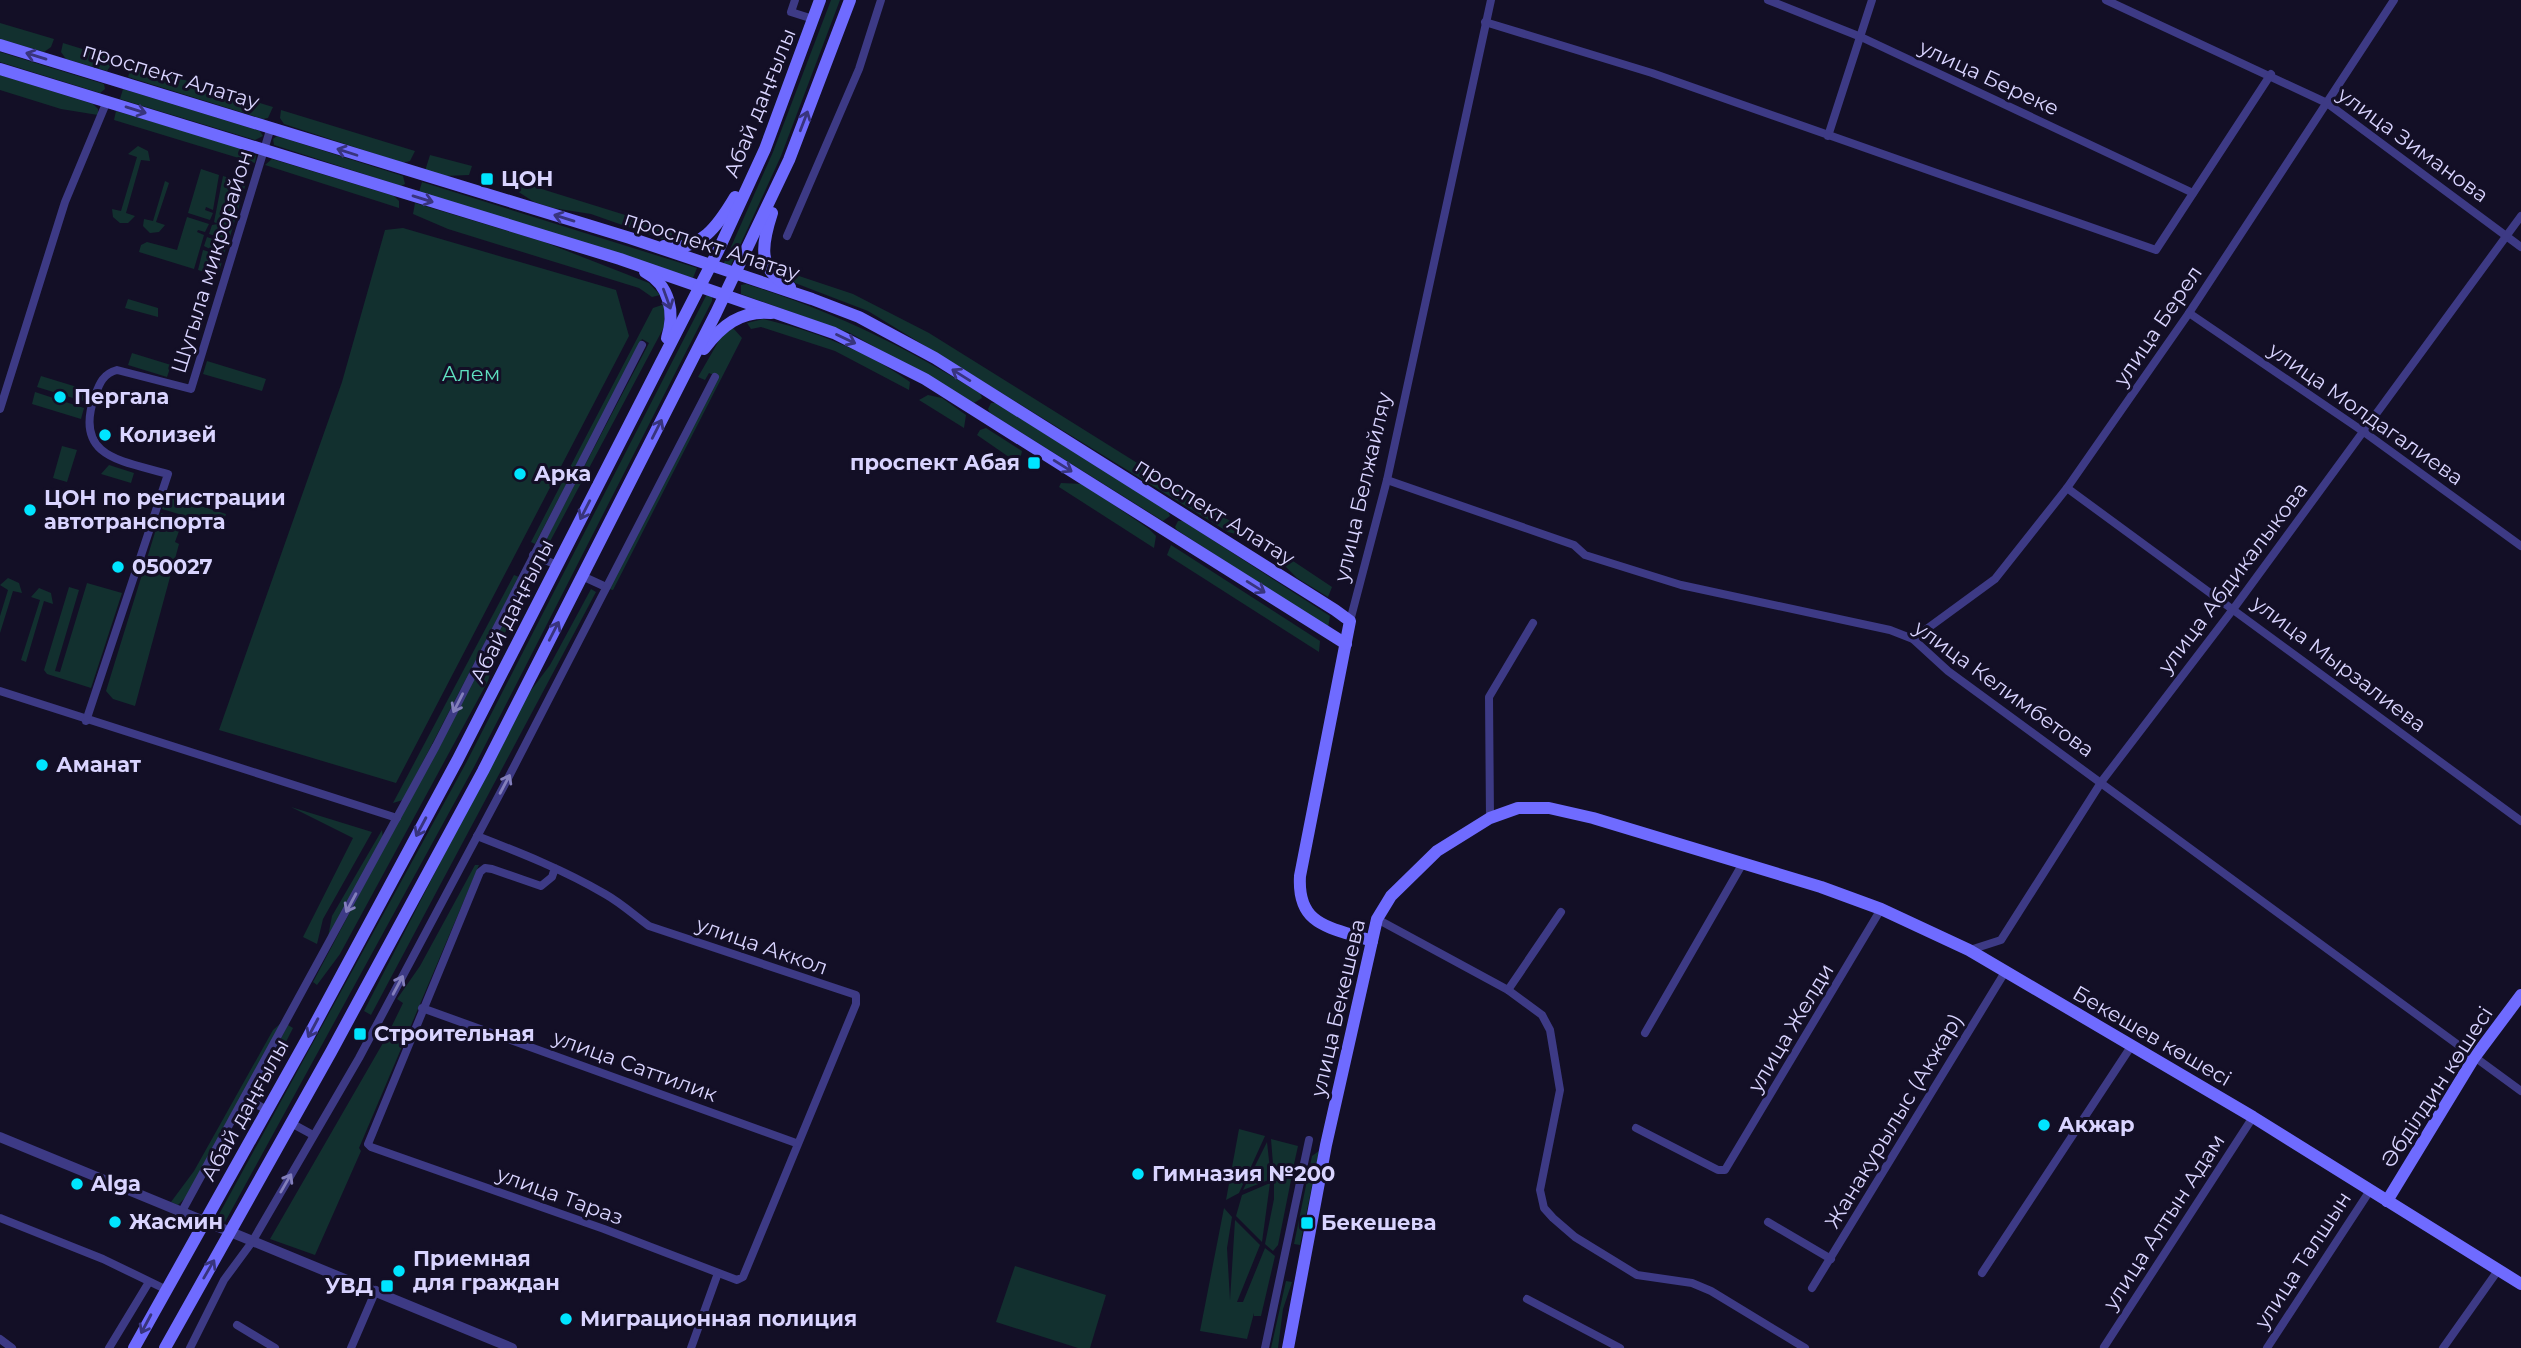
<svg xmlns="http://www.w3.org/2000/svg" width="2521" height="1348" font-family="Montserrat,sans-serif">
<rect width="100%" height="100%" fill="#130f26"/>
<g fill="#12302f">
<path d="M831 0H840L781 156 731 265H723L773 152Z"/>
<path d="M0 23 54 39 51 47 44 52 0 39Z"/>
<path d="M63 43 115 59 107 71 66 59 61 52Z"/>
<path d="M0 52 104 84 105 89 100 93 0 62Z"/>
<path d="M132 64 273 107 268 118 263 119 128 77Z"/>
<path d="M0 75 93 104 98 109V115L61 109 0 90Z"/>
<path d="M123 89 260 131 263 136 255 140 136 104 120 99Z"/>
<path d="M281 110 415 151 410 161 403 163 284 124 280 118Z"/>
<path d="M116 111 251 151 256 156 255 163 114 120Z"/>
<path d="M277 136 403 176 405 184 401 186 274 145 273 139Z"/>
<path d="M138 146 148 151 150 161 141 160 126 213 135 216 128 223H120L113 217 112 209 121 211 137 157 128 154Z"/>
<path d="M430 155 472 166 469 175 444 176 425 171Z"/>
<path d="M272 159 394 196 399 201V208L265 165Z"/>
<path d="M201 169 219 175 213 210 206 207 205 210 213 213 210 220 188 213Z"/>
<path d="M223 176 246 183 229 240 209 234 212 225 218 224 214 222Z"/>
<path d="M165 181 169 183 156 222 165 225 159 232 150 233 143 226 144 219 153 221Z"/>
<path d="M516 181 683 233 686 240 662 239 591 214 553 208 534 202 514 189Z"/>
<path d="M422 182 697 268 693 278 419 192Z"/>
<path d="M415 203 544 242 649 283 660 295 652 297 639 288 448 229 413 214Z"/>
<path d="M187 217 209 224 205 232 198 230 197 232 204 235 194 269 139 252 141 245 147 242 177 250Z"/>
<path d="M403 228 616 290 629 336 396 783 219 730 342 382 385 230Z"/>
<path d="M207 237 227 244 218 276 198 270 203 250 210 252V249L204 246Z"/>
<path d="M778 269 853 294 929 333 1243 529 1239 535 1228 532 868 311 795 283Z"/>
<path d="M746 284C835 312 900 344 980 393L982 398 974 403 850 333 741 294V285Z"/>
<path d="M707 294 712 296V301L474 767 225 1222 217 1218 466 763Z"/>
<path d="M128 299 158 308V317L125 308Z"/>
<path d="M665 304 664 327 546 549 542 547 649 343 642 339 535 544 531 542 653 308Z"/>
<path d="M763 319C812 330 869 352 910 382L909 390 835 351 761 327 751 329 747 323Z"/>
<path d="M733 328 742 338 613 590 609 589 718 377 709 373 705 380 698 377 721 337Z"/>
<path d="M132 353 171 365 167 377 128 365Z"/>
<path d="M207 361 266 379 262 391 203 374Z"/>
<path d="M41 376 90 391 86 402 37 387Z"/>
<path d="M35 392 84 408 81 419 32 404Z"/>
<path d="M928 395 942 398 966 415 964 428 919 400Z"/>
<path d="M991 403H996L1168 511 1170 516 1163 521 990 413 988 409Z"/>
<path d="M986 428 1022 451 1019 464 977 435 980 430Z"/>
<path d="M62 446 77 450 67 482 53 478Z"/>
<path d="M109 465 134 473 131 483 101 474Z"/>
<path d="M1061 483 1083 484 1149 529 1156 536 1154 548 1059 487Z"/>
<path d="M166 495 226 514 222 527 162 509Z"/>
<path d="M161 513 183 520 175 542 179 544 135 706 113 699 106 691Z"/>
<path d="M1178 521H1183L1330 616 1328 628 1177 530 1175 527Z"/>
<path d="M1171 545 1320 641 1319 652 1167 555Z"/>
<path d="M1284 555 1332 587 1328 597 1297 578 1281 562Z"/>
<path d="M534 564 538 566 500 643 488 681 340 954 317 985 313 982Z"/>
<path d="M514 575 519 577 403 800 393 803Z"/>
<path d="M8 578 19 583 22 593 13 591 0 633V616L8 590 0 585Z"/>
<path d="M87 583 122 593 91 688 47 674 44 670 69 587 79 590 55 671 60 672Z"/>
<path d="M39 588 51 593 53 604 44 601 26 662 21 660 40 600 31 597Z"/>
<path d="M591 589 596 592 371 1015 364 1011 523 701 550 665Z"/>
<path d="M291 807 372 832 323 919 317 944 303 937 353 838Z"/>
<path d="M382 830 383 839 328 937 332 916Z"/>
<path d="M475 865H479L359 1148 361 1151 315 1255 270 1239 387 1036 403 1003 397 999 420 966Z"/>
<path d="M281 1023 189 1194 178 1205 171 1202 194 1171 273 1030Z"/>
<path d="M288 1025 293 1028 259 1095 254 1094V1088Z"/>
<path d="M1239 1129 1265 1136 1239 1193 1226 1200Z"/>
<path d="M1271 1139 1298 1146 1292 1173 1274 1177Z"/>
<path d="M1267 1142 1271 1179 1243 1190Z"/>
<path d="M1319 1151 1300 1245 1294 1244 1312 1156Z"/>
<path d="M1292 1175 1278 1245 1273 1251 1265 1244 1274 1199V1181Z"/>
<path d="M1270 1183 1262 1242 1236 1216 1242 1195Z"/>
<path d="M1224 1208 1232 1217 1227 1248 1230 1300 1235 1220 1260 1245 1237 1302H1243L1265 1248 1275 1256 1261 1316H1254V1313L1247 1339 1200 1331Z"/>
<path d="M1015 1266 1106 1295 1090 1348H1078L996 1322Z"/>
<path d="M1286 1281 1292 1282 1283 1309 1278 1348H1271Z"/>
</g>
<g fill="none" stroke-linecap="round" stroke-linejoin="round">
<g stroke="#3d3a85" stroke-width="8">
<path d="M795 0 791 12 813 19"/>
<path d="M1768 0 1861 37 2193 193"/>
<path d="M2106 0 2327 103 2521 247"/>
<path d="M1485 22 1652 73 2156 250 2271 74"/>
<path d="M1828 136 1872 0"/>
<path d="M787 236 859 69 881 0"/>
<path d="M2189 313 2364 432 2521 546"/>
<path d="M0 409 65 202 107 101"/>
<path d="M1387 480 1574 545 1585 555 1681 585 1890 630 1913 639 1948 671 2521 1091"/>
<path d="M2067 488 2521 821"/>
<path d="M533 555 557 565"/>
<path d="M582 576 606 587"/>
<path d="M1350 621 1387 480 1491 0"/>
<path d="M1913 639 1995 579 2067 488 2189 313 2394 0"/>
<path d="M0 691 397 818"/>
<path d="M86 721 168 474C123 461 74 458 94 398 99 385 102 374 117 370L191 389 271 127"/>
<path d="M1490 818 1489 697 1533 623"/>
<path d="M477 836C521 853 564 870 605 894 621 903 634 915 649 926L856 995V1004L743 1277 737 1280 604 1229 371 1147 368 1144 480 872 485 868 492 869 541 886 552 877 555 868"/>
<path d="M1377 919 1508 990 1542 1015 1550 1030 1560 1090 1540 1190 1544 1208 1553 1218 1575 1237 1637 1275 1692 1283 1711 1291 1805 1348"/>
<path d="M1970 950 2001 940 2102 781 2234 608 2521 216"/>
<path d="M1508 990 1561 912"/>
<path d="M422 1008 796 1143"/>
<path d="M1645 1033 1743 863"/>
<path d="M245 1098 267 1110"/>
<path d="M291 1123 313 1135"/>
<path d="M1636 1128 1718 1170H1725L1881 909"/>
<path d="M181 1213 436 746 642 345"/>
<path d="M0 1218 103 1259 165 1289"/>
<path d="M1768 1222 1831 1259"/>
<path d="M1982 1273 2132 1045"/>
<path d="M1812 1288 2005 972"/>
<path d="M1527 1299 1620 1348"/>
<path d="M237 1325 275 1348"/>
<path d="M0 1339 12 1348"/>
<path d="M2104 1347 2253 1117"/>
<path d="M109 1348 149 1282"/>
<path d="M190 1348 224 1280 252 1242 359 1058 505 784 715 377"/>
<path d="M351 1348 376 1290"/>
<path d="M691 1348 718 1273"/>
<path d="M1265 1348 1309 1140"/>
<path d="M2267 1348 2369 1192"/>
<path d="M2443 1348 2499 1269"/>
</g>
<path stroke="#3d3a85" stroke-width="10" d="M0 1137 512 1348"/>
<g stroke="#6f6bff" stroke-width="12">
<path d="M0 45 630 238 812 299 859 317 935 358 1335 610 1350 621 1300 876C1297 927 1331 927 1372 941"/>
<path d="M0 69 620 259 834 333 925 379 1346 644"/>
<path d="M772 213C762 244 756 269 790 287"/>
<path d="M664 246C700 253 719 224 735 197"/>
<path d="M645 272C670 285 675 313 667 338"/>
<path d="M704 349C721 326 741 310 771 313"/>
<path d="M2387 1201 2474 1058 2521 995"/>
<path d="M134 1348 307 1039 458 759 718 251 765 149 820 0"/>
<path d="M165 1348 331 1052 483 771 716 313 789 160 850 0"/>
<path d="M1288 1348 1326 1145 1377 919 1391 896 1437 851 1490 818 1518 808H1549L1593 818 1821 887 1881 909 1969 950 2253 1117 2521 1284"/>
</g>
</g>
<defs><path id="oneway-shaft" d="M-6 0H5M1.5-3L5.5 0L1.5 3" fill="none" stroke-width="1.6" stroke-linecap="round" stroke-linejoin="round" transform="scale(1.75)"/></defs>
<g stroke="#38347d">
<use href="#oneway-shaft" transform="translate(36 56) rotate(-163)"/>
<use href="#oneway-shaft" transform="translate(136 110) rotate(17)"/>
<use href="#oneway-shaft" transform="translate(804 121) rotate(-69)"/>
<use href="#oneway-shaft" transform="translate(347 152) rotate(-162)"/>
<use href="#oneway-shaft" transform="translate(423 199) rotate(17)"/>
<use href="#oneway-shaft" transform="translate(564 218) rotate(-163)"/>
<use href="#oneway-shaft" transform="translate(667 299) rotate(70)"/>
<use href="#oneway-shaft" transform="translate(846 339) rotate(25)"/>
<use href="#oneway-shaft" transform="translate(961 375) rotate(-148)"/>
<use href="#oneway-shaft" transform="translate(657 429) rotate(-63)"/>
<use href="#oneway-shaft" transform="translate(1063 466) rotate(32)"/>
<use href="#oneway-shaft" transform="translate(585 510) rotate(117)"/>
<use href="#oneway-shaft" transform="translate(1256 587) rotate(32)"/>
<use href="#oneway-shaft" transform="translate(554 631) rotate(-63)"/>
<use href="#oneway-shaft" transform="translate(421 827) rotate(118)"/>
<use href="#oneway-shaft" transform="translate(313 1028) rotate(118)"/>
<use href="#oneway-shaft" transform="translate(209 1269) rotate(-60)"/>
<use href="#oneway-shaft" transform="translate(146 1324) rotate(118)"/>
</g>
<g stroke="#837fbc">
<use href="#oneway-shaft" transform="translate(458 703) rotate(117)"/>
<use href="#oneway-shaft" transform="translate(505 784) rotate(-62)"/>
<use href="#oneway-shaft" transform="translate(351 903) rotate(118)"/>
<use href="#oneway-shaft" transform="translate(398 985) rotate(-62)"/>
<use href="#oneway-shaft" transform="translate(286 1183) rotate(-60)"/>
</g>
<g fill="#00e5ff" stroke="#130f26" stroke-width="2.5">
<rect x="480" y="172" width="14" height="14" rx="3.5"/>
<circle cx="60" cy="397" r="7"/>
<circle cx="105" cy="435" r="7"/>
<rect x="1027" y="456" width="14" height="14" rx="3.5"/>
<circle cx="520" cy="474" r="7"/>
<circle cx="30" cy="510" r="7"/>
<circle cx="118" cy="567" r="7"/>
<circle cx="42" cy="765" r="7"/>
<rect x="353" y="1027" width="14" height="14" rx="3.5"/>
<circle cx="2044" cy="1125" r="7"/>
<circle cx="1138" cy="1174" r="7"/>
<circle cx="77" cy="1184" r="7"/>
<circle cx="115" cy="1222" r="7"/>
<rect x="1300" y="1216" width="14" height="14" rx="3.5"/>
<circle cx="399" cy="1271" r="7"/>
<rect x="380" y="1279" width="14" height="14" rx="3.5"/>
<circle cx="566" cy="1319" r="7"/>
</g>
<g text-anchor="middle" stroke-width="6" stroke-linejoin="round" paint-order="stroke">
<g font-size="21" fill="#d9d4ff" stroke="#130f26">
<text transform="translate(171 76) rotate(17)" y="7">проспект Алатау</text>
<text transform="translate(1989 78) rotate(25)" y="7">улица Береке</text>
<text transform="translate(760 103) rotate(-68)" y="7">Абай даңғылы</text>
<text transform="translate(2413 145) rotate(36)" y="7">улица Зиманова</text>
<text transform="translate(712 246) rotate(18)" y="7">проспект Алатау</text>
<text transform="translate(212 262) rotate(-73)" y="7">Шугыла микрорайон</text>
<text transform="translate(2158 326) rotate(-56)" y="7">улица Берел</text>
<text transform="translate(2366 414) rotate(35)" y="7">улица Молдагалиева</text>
<text transform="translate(1363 487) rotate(-77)" y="7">улица Белжайляу</text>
<text transform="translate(1215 512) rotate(32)" y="7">проспект Алатау</text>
<text transform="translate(2233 578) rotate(-53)" y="7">улица Абдикалыкова</text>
<text transform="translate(512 611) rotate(-63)" y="7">Абай даңғылы</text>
<text transform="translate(2339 664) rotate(37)" y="7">улица Мырзалиева</text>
<text transform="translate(2004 689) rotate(36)" y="7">улица Келимбетова</text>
<text transform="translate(762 946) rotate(19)" y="7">улица Аккол</text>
<text transform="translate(1338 1008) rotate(-77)" y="7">улица Бекешева</text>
<text transform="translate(1791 1028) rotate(-59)" y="7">улица Желди</text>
<text transform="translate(2152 1036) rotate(30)" y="7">Бекешев көшесі</text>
<text transform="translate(635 1066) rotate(20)" y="7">улица Саттилик</text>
<text transform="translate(2437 1087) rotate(-57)" y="7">Әбділдин көшесі</text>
<text transform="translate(245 1110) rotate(-61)" y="7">Абай даңғылы</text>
<text transform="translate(1894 1121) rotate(-59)" y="7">Жанакурылыс (Акжар)</text>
<text transform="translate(560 1196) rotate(20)" y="7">улица Тараз</text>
<text transform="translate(2164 1222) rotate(-57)" y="7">улица Алтын Адам</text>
<text transform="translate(2303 1260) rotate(-57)" y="7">улица Талшын</text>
</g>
<g font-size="21" font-weight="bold" fill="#d9d4ff" stroke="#130f26" text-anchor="start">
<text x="501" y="186">ЦОН</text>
<text x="74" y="404">Пергала</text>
<text x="119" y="442">Колизей</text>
<text x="1020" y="470" text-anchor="end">проспект Абая</text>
<text x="534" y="481">Арка</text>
<text x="44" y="505">ЦОН по регистрации<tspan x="44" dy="24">автотранспорта</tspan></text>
<text x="132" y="574">050027</text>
<text x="56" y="772">Аманат</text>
<text x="374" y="1041">Строительная</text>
<text x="2058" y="1132">Акжар</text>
<text x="1152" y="1181">Гимназия №200</text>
<text x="91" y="1191">Alga</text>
<text x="129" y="1229">Жасмин</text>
<text x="1321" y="1230">Бекешева</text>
<text x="413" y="1266">Приемная<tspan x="413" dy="24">для граждан</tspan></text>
<text x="373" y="1293" text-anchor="end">УВД</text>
<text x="580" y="1326">Миграционная полиция</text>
</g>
<g font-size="21" fill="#5fe0c0" stroke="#130f26">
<text x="471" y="381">Алем</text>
</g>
</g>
</svg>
